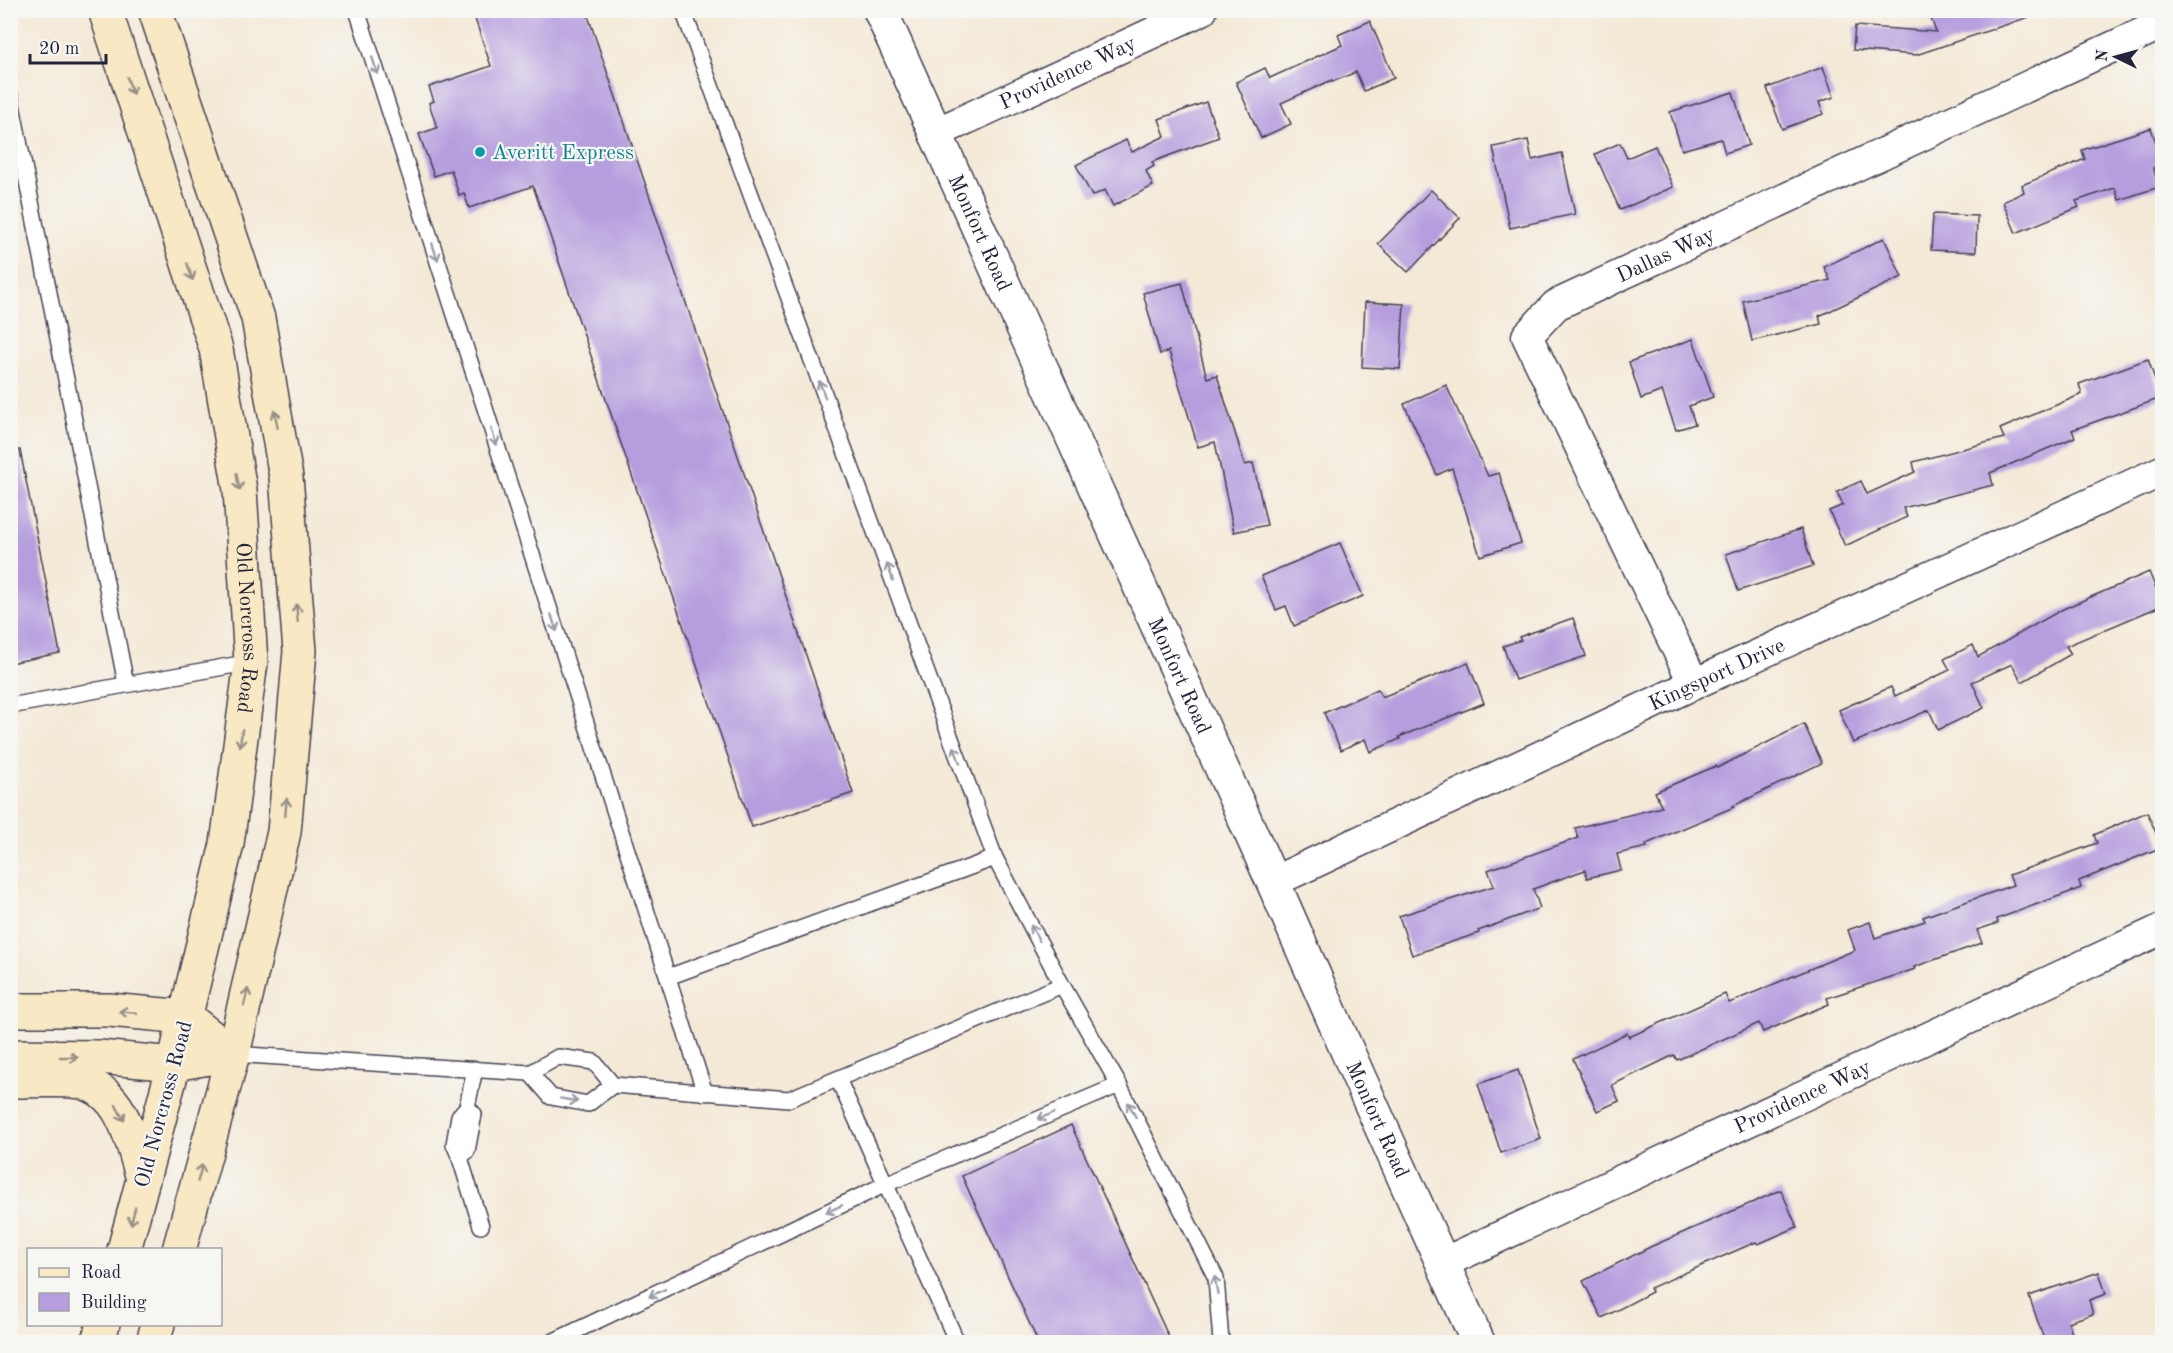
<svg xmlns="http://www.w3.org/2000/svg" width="2173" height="1353" font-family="'Old Standard TT',serif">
<rect width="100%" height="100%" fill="#f6f6f2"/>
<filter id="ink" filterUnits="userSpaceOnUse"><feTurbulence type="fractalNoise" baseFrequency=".0167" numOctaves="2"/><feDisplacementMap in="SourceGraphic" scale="12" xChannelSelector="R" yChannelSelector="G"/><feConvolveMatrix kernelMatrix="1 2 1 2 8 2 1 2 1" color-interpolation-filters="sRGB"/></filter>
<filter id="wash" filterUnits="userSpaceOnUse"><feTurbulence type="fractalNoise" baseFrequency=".008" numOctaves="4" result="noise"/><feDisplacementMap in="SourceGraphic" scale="24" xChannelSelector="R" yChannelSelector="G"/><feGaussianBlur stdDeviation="1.35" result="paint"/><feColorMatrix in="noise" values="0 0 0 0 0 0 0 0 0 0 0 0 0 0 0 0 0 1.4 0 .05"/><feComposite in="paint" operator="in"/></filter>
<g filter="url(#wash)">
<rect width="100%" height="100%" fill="#f4e9d7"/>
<g id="blocks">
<g fill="#b59dde">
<path d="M472 10H586L853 793 752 827 533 186 469 208 464 193 459 195 451 170 434 176 419 134 437 128 429 103 434 101 429 87 491 66Z"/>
<path d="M1928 10H2038V14L1916 55 1853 50 1855 26 1936 32Z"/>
<path d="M1370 21 1394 78 1364 91 1356 72 1332 82V80L1281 103 1291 124 1261 138 1236 82 1265 68 1270 78 1342 45 1338 35Z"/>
<path d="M1823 67 1834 97 1819 102 1823 114 1782 129 1767 88Z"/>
<path d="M1733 92 1749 145 1725 153 1721 139 1682 150 1670 112Z"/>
<path d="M1206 102 1219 137 1152 162 1154 166 1146 171 1153 186 1113 206 1105 190 1092 196 1076 165 1126 140 1132 152 1165 136 1159 119Z"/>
<path d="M2151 128 2163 163V164L2153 168 2159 187 2119 200 2115 188 2076 201 2079 207 2016 233 2003 202 2024 192 2022 185 2085 159 2082 150Z"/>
<path d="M1528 140 1532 160 1562 153 1575 214 1510 228 1493 147Z"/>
<path d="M1620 143 1627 158 1655 146 1673 187 1620 210 1595 154Z"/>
<path d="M1431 190 1460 218 1408 272 1378 244Z"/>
<path d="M1933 214 1977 216 1976 252 1931 250Z"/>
<path d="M1884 238 1902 277 1819 316 1821 324 1752 341 1743 301 1830 280 1824 267Z"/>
<path d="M1182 283 1207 378 1217 375 1245 465 1253 463 1267 525 1234 532 1215 442 1198 447 1169 351 1160 354 1143 293Z"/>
<path d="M1365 302 1404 304 1400 369 1362 367Z"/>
<path d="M1693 339 1713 397 1689 406 1695 424 1676 430 1662 391 1641 399 1629 362Z"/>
<path d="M2148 359 2161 398 2072 430 2075 437 1990 473 1993 485 1903 508 1907 517 1845 546 1829 511 1843 505 1837 492 1861 481 1867 494 1915 472 1913 462 2004 438 2000 429 2082 394 2079 384Z"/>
<path d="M1446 385 1488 476 1499 473 1521 543 1480 556 1452 468 1437 475 1404 404Z"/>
<path d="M20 450 60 653 10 663V451Z"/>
<path d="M1801 529 1813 566 1738 591 1726 554Z"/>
<path d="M1340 543 1363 596 1294 626 1286 606 1276 610 1261 576Z"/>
<path d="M2149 572 2163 605 2066 646 2071 654 2022 682 2012 664 1972 682 1984 708 1938 730 1929 710 1853 743 1839 710 1891 687 1895 696 1950 670 1944 659 1973 645 1978 657 2063 609Z"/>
<path d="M1573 618 1586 656 1515 680 1503 646 1521 640 1519 637Z"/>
<path d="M1468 663 1484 703 1399 737 1400 739 1370 752 1365 739 1341 750 1324 713 1378 689 1382 697Z"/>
<path d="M1804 724 1822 763 1733 806 1734 807 1646 844 1647 847 1617 854 1621 870 1587 878 1585 870 1533 889 1540 908 1478 931 1479 933 1412 955 1399 916 1494 886 1488 870 1578 838 1575 828 1662 807 1655 792 1716 766 1717 768Z"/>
<path d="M2147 812 2162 847 2079 881 2081 888 1997 919 1998 923 1977 930 1982 943 1914 967 1915 969 1827 998 1829 1004 1763 1032 1759 1023 1677 1060 1674 1055 1612 1085 1619 1101 1597 1111 1573 1059 1627 1033 1629 1037 1725 994 1729 1003 1855 950 1848 930 1870 922 1875 938 1925 921 1923 917 2013 885 2009 875 2097 843 2094 835Z"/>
<path d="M1518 1070 1541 1139 1501 1153 1478 1084Z"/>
<path d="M1071 1125 1171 1342H1038L962 1176Z"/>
<path d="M1781 1190 1797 1227 1758 1244 1756 1242 1650 1288 1652 1292 1602 1318 1583 1281 1650 1247Z"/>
<path d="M2099 1272 2106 1294 2089 1300 2093 1314 2068 1322 2075 1342H2045L2029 1296Z"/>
</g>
</g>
</g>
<g filter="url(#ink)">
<use href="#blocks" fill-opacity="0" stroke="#424052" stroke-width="1.5"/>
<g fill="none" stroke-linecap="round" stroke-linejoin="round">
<g stroke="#424052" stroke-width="18">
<g id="service">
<path d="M357 10 705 1093"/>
<path d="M683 10 995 858 1062 985 1119 1085 1216 1278 1221 1342"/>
<path d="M10 95 126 684"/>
<path d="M10 706 251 662"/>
<path d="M668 977 995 858"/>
<path d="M233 1054 530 1073 558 1057 594 1062 613 1085"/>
<path d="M530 1073 551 1097 588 1104 613 1085 789 1099 1062 985"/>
<path d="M838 1079 957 1342"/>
<path d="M467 1107 474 1114 467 1151 460 1158 454 1144 459 1116 467 1107 475 1069"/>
<path d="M460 1158 481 1226"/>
<path d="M552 1342 886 1184 1119 1085"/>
</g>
</g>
<g stroke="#424052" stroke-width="33">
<g id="minor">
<path id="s1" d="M934 134 1202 10"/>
<path id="s2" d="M1694 684 1527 336 1556 305 2162 24"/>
<path id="s3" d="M1273 882 1694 684 2162 471"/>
<path id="s4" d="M1443 1263 2162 929"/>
</g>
</g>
<g stroke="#424052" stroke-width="36">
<g id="tertiary">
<path id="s5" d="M880 10 1273 882 1357 1073 1478 1342"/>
</g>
</g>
<g stroke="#424052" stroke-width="36">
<g id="secondary">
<path id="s6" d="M105 10 216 349 240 490 251 662 227 844 174 1064 124 1250"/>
<path d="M155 10 258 318 286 477 300 651 284 832 233 1054 179 1250"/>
<path d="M10 1010H109L186 1017 233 1054"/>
<path d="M10 1056 99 1057 174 1064 233 1054"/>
<path d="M10 1081C29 1081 64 1079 81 1082 124 1092 132 1143 143 1179"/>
<path d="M98 1342 103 1324"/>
<path d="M153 1342 158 1324"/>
</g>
</g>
<use href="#service" stroke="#fff" stroke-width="15"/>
<use href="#minor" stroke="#fff" stroke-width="30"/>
<use href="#tertiary" stroke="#fff" stroke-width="33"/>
<use href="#secondary" stroke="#f8e8c3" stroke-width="33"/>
</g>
<defs><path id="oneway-shaft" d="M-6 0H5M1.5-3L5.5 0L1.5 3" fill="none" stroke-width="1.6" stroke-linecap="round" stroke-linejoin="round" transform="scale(1.5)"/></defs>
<g stroke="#9c9ca7">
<use href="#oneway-shaft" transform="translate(375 66) rotate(72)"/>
<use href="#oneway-shaft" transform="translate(435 252) rotate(72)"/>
<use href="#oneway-shaft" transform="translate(822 389) rotate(-110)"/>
<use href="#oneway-shaft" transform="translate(494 437) rotate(72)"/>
<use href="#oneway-shaft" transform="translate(890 572) rotate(-110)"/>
<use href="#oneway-shaft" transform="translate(554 623) rotate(72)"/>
<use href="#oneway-shaft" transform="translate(957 755) rotate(-110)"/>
<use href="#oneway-shaft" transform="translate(1035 933) rotate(-118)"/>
<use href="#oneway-shaft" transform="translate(569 1100) rotate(10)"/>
<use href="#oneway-shaft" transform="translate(1132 1110) rotate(-117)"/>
<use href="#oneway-shaft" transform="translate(1046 1116) rotate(157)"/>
<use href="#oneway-shaft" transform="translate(834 1209) rotate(155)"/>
<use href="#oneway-shaft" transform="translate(1216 1285) rotate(-100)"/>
<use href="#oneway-shaft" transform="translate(657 1293) rotate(155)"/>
</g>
<g stroke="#988f86">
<use href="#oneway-shaft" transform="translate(130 86) rotate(72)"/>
<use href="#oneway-shaft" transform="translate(190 272) rotate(72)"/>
<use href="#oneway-shaft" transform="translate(276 419) rotate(-100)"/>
<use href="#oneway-shaft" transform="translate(238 482) rotate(80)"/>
<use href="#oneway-shaft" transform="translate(297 613) rotate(-95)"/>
<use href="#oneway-shaft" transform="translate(241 738) rotate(98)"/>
<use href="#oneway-shaft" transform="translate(286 807) rotate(-85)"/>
<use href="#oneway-shaft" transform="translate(246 997) rotate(-77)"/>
<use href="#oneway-shaft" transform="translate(128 1012) rotate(-175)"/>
<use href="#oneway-shaft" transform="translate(69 1057)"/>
<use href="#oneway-shaft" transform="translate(120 1113) rotate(62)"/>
<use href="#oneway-shaft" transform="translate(200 1173) rotate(-74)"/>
<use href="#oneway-shaft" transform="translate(133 1216) rotate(105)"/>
</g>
</g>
<circle fill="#0f9aa8" stroke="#f6f6f2" stroke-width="2" cx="480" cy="152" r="6"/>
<g text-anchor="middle" stroke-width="4.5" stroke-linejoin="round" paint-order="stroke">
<g font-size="21" fill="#22223b" stroke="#f6f6f2">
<text dy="7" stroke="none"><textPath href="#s1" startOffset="147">Providence Way</textPath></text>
<text dy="7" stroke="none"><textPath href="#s5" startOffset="244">Monfort Road</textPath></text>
<text dy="7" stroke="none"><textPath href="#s2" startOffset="549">Dallas Way</textPath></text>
<text dy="7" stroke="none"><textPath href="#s6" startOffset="638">Old Norcross Road</textPath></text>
<text dy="7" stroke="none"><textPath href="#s3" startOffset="490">Kingsport Drive</textPath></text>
<text dy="7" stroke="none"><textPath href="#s5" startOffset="730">Monfort Road</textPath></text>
<text dy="7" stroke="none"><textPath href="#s4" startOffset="396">Providence Way</textPath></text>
<text transform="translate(163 1104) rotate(-75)" y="7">Old Norcross Road</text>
<text dy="7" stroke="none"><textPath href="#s5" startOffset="1216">Monfort Road</textPath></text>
</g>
<g font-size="21" fill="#0d838f" stroke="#f6f6f2" text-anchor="start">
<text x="492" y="159">Averitt Express</text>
</g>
</g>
<rect width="2173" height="1353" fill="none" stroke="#f6f6f2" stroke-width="36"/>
<rect x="27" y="1248" width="195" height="78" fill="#f6f6f2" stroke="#a1a1a9" stroke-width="1.5"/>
<rect x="39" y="1268" width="30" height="9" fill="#f8e8c3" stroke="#a1a1a9" stroke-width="1.5"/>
<text x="81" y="1278" font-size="18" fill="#22223b">Road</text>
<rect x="39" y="1293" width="30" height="18" fill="#b59dde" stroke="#a1a1a9" stroke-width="1.5"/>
<text x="81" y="1308" font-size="18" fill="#22223b">Building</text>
<g transform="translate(2116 57) rotate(275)" stroke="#f6f6f2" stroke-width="4.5" paint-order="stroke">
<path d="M0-4.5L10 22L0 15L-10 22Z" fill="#22223b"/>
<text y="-9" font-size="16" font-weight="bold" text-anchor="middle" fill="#22223b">N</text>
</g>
<path d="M30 54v9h76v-9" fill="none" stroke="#22223b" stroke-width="3"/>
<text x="39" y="54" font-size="18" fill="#22223b" stroke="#f6f6f2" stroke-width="4.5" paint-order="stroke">20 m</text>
</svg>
